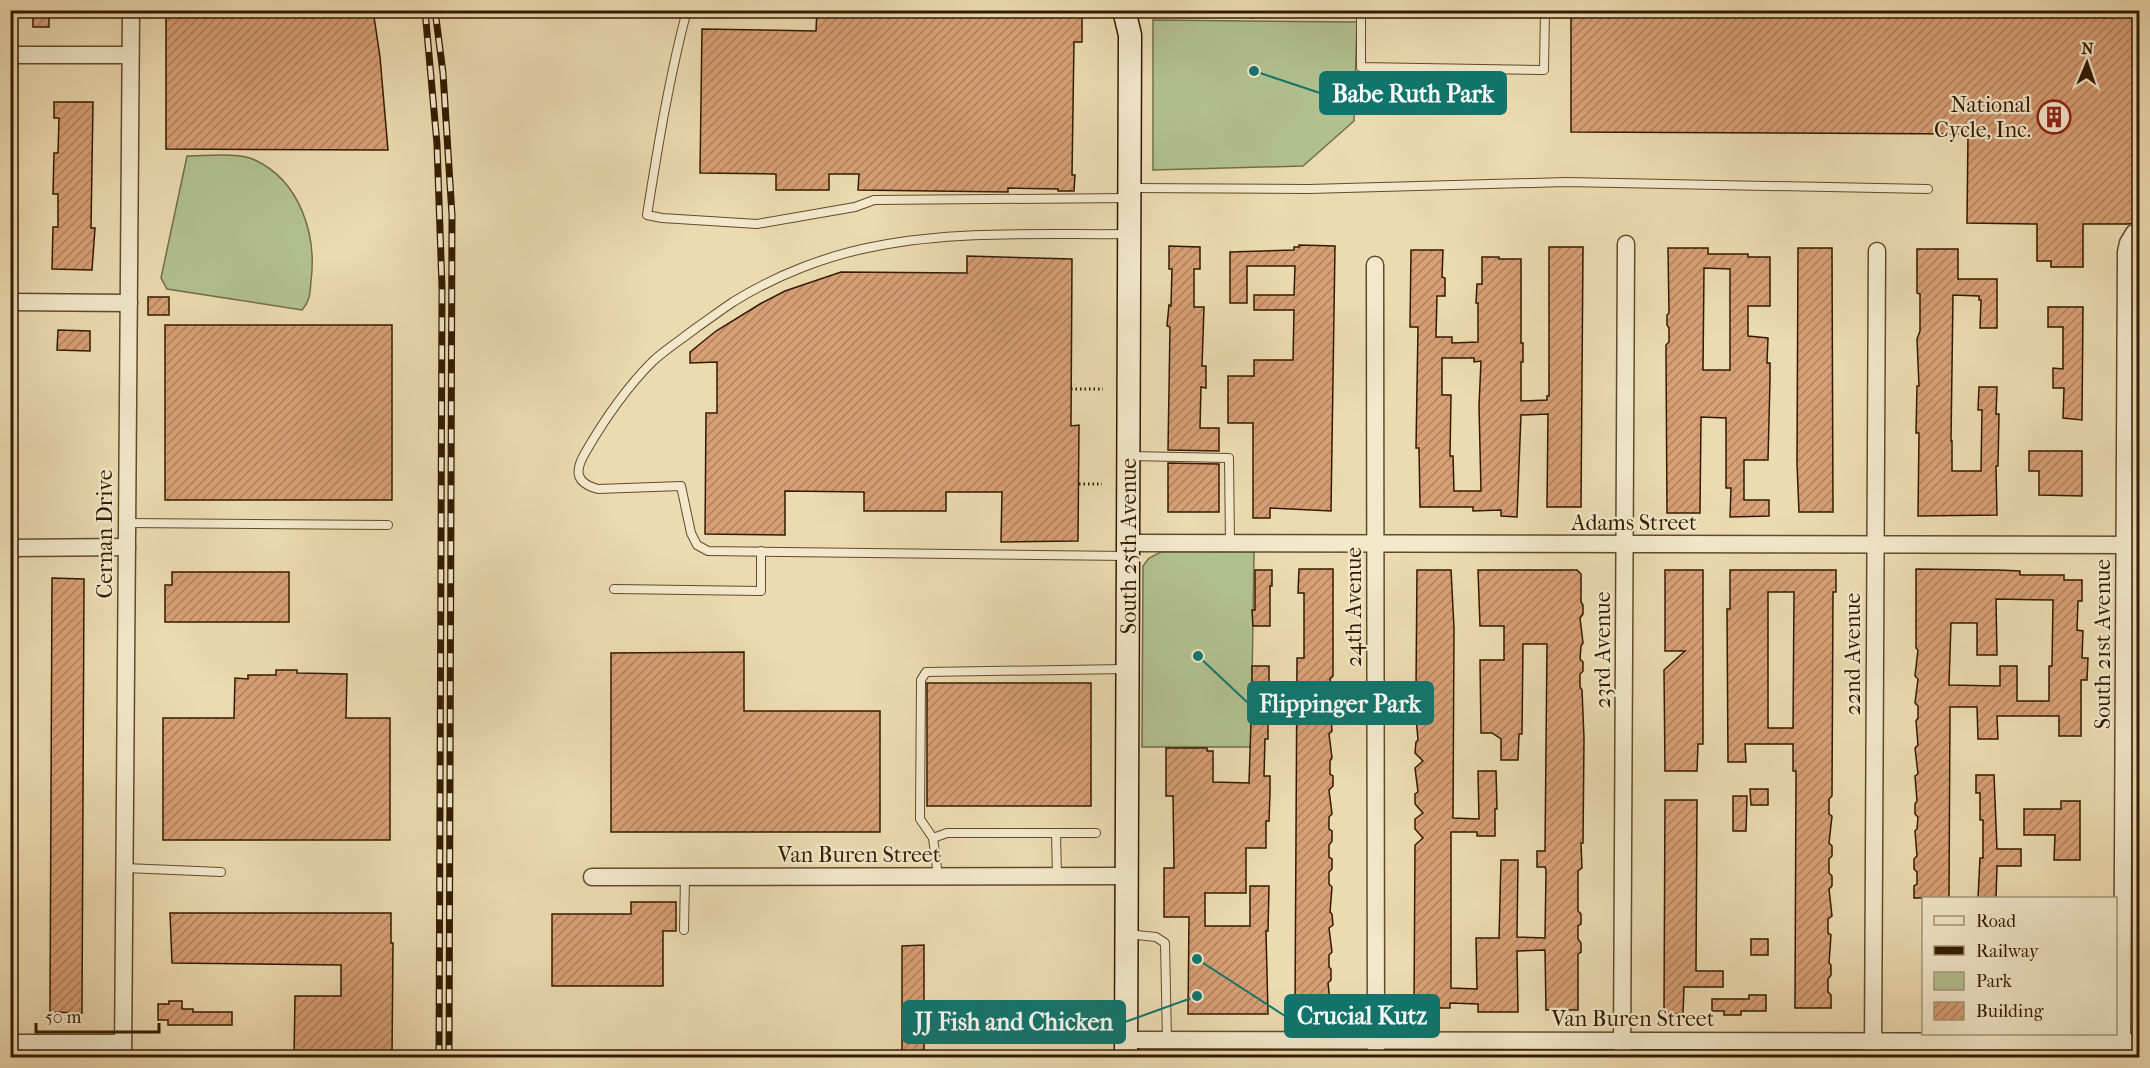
<svg xmlns="http://www.w3.org/2000/svg" width="2150" height="1068" font-family="'IM FELL French Canon',serif">
<defs>
<pattern id="building-hatch" width="6" height="6" patternUnits="userSpaceOnUse" patternTransform="scale(1.5)"><rect width="6" height="6" fill="#d79f75"/><path d="M-1 1l2-2M0 6l6-6M5 7l2-2" fill="none" stroke="#af815e"/></pattern>
</defs>
<rect width="100%" height="100%" fill="#ecdbb0"/>
<filter id="stains"><feTurbulence type="fractalNoise" baseFrequency=".00333" numOctaves="4"/><feColorMatrix values="0 0 0 0 .2 0 0 0 0 .09 0 0 0 0 .02 0 0 0 .5 -.17"/></filter>
<radialGradient id="worn" r=".72"><stop offset=".6" stop-color="#630" stop-opacity="0"/><stop offset="1" stop-color="#630" stop-opacity=".3"/></radialGradient>
<g fill="#b2c190" stroke="#726e48" stroke-width="1.5">
<path d="M1153 20 1357 22 1354 121 1303 166 1153 170Z"/>
<path d="M187 156C206 156 239 152 255 160 300 181 317 235 311 281 310 293 310 301 302 310L167 289 161 278Z"/>
<path d="M1161 552H1254L1251 747H1142L1143 566 1149 558Z"/>
</g>
<g fill="url(#building-hatch)" stroke="#331b00" stroke-width="1.5" fill-rule="evenodd">
<rect x="33" y="10" width="16" height="17"/>
<path d="M166 10H373L380 57 388 150 166 149Z"/>
<path d="M817 10H1082V42H1074L1072 175H1075L1074 191H1058V189L1008 188V192L858 190 859 174H829V190H776V174L700 173 702 29 816 31Z"/>
<path d="M1571 10H2139V224L2134 223 2128 224H2083V267H2051V261H2037V224L1967 223 1968 134 1571 132Z"/>
<path d="M54 102H93L91 228H95L92 270 52 269 53 227H58V194H53L54 153H58L59 118H54Z"/>
<path d="M1299 245 1335 246 1331 511 1270 508V518H1253V423H1228V376H1254V360H1293L1294 310H1254V295H1294L1295 266H1247V303H1230V252L1294 250V247H1299Z"/>
<path d="M1169 246 1200 247V269H1194V307H1204L1202 366H1206V388L1201 387 1200 428H1219V451L1168 450 1170 327 1167 326 1169 305 1171 306 1172 269H1169Z"/>
<path d="M1549 247H1583L1581 507H1547L1548 414 1521 415 1517 517 1501 516V510L1473 511V507H1420L1419 448H1416L1418 327H1410L1411 250H1443L1442 277 1445 278V296H1437L1436 337H1452V343L1478 342V303H1476L1477 284H1482V257H1499V259H1521V343H1523V362H1521V401L1547 400V396H1549ZM1442 358H1474V362L1481 361 1479 406 1481 491H1454L1453 456H1450L1451 395H1442Z"/>
<path d="M1668 248H1708V254H1748V257H1770V306H1748V336L1768 338 1767 363H1770V380L1768 460H1744V500H1769V516L1730 517 1731 488H1726V418L1701 417 1700 513H1667L1666 354V345L1669 342V328L1667 325V315L1669 313ZM1704 268 1730 269V370H1703Z"/>
<path d="M1798 248H1832L1833 512H1799L1797 464Z"/>
<path d="M1917 249H1958V279H1997V328H1980L1981 300H1979V296L1953 295 1951 441H1952V471H1981L1982 410H1978L1979 387H1997L1996 414H1999L1998 466H1996L1997 515 1918 516 1919 433H1916L1917 386H1919L1917 339 1920 331V294L1917 293Z"/>
<path d="M967 256 1072 259 1071 426 1079 425 1078 541 1001 542 1002 492H946V511H864V492L785 491V535L705 534 706 413H717V362L690 363V352L716 331 760 304 785 291 841 272 967 273Z"/>
<rect x="148" y="297" width="21" height="18"/>
<path d="M2048 307H2083L2082 420 2063 418 2064 388H2053V368L2063 369V327H2048Z"/>
<rect x="165" y="325" width="227" height="175"/>
<path d="M58 330 90 331V351L57 350Z"/>
<path d="M2029 451H2082V496L2039 495V471H2029Z"/>
<path d="M1168 463 1219 464V512H1168Z"/>
<path d="M1299 569H1333V676L1330 679 1333 703 1330 707 1332 731 1329 734 1332 758 1330 761V774L1333 776V786L1329 790 1332 814 1329 817V829L1332 831V841L1329 845V857L1332 859V869L1329 872V884L1332 887 1330 912 1332 914 1333 925 1329 928 1332 952 1329 955V967L1331 969V980L1328 983 1331 1010H1295L1297 658H1304V593H1298Z"/>
<path d="M1916 569 1998 570 2020 571V575H2064V580H2082V601H2078L2077 630 2083 631 2082 658H2088L2087 680H2081V736H2059V716H1997L1998 739H1978L1977 707H1950L1949 898H1914V886L1917 884V872L1914 869V859L1917 856 1915 831 1917 829 1918 817 1915 814V804L1917 801 1915 776 1918 774 1915 748 1918 745 1916 721 1918 718V706L1915 703 1918 679 1915 676 1918 650 1916 648ZM1996 599 2053 600 2052 666H2049V701H2017V666H2000V686L1949 685 1951 623H1977V655H1997Z"/>
<path d="M1255 570H1272V586H1270V626H1253L1252 610H1255Z"/>
<path d="M1417 570H1451L1454 628 1453 818 1479 819 1478 771H1496L1497 809H1495V836H1477V832H1451V988L1477 989 1476 938H1499L1501 860H1518L1517 937 1545 938 1546 870 1545 867H1537V851H1545L1547 644H1523L1522 734H1519L1518 760H1501V739L1492 733H1481L1480 660H1504V626H1480L1478 570H1577L1581 574V602L1583 605V614L1580 618 1583 643 1581 646 1580 659 1583 662V671L1580 674V687L1582 690 1584 738 1583 843H1581L1582 868 1578 871V911L1581 914V924L1578 926V939L1581 943V952L1578 954V1010H1546L1545 950 1517 951 1518 1012H1478V1004L1450 1003V1008H1414L1415 845 1423 838 1415 829V819L1423 813 1415 804V794L1418 792 1415 768 1423 761 1415 753 1416 742 1418 740 1416 717 1422 711 1414 701 1416 690Z"/>
<path d="M1665 570H1703V744H1698L1697 771H1665L1664 670 1685 651H1665Z"/>
<path d="M1730 570H1836V592H1833L1832 796 1829 799V814L1832 816 1829 843 1832 846V856L1829 859V873L1832 876V886L1829 889 1832 916 1828 919V933L1831 935 1829 963 1831 965V975L1828 979V992L1831 995V1008H1795L1796 771H1793V744H1745L1746 762H1728L1727 609H1730ZM1768 592H1794L1793 728H1768Z"/>
<path d="M172 572H289V622H165V585H172Z"/>
<path d="M52 578 84 579 82 1013 50 1012Z"/>
<path d="M744 652V711H880V832H611V653Z"/>
<rect x="1252" y="666" width="17" height="16"/>
<path d="M276 670H297V673L347 674 346 718H390V840H163V718H234L235 678 248 679V675H276Z"/>
<rect x="927" y="683" width="164" height="123"/>
<path d="M1251 721H1268V739H1265L1264 776H1270V793L1269 821H1266V848H1246V893H1205V926H1250V886H1269L1268 931H1266L1268 1014H1188L1189 917H1164V868H1174L1173 796H1166V748H1207V751H1213V782L1249 783Z"/>
<path d="M1976 775H1994L1997 849H2021V866H1997L1996 898H1978L1980 858H1983V820H1980V793H1976Z"/>
<path d="M1750 789H1768V805H1751Z"/>
<path d="M1733 796H1747L1746 831H1733Z"/>
<path d="M1665 800H1697L1696 971H1723V987H1684L1683 1014 1664 1013Z"/>
<path d="M2061 801H2080V860H2054L2055 835H2024V809H2061Z"/>
<path d="M631 902H676V931H663V986H552V914H631Z"/>
<path d="M170 913H391V943H393L392 1058H294L295 996H341V965L172 963Z"/>
<rect x="1751" y="939" width="17" height="16"/>
<path d="M924 945V1058H902V946Z"/>
<path d="M1749 995H1766V1011H1741V1015H1724V1011H1712V999H1749Z"/>
<path d="M169 1001H182V1009H193V1012H232V1025H168V1020H158V1004H169Z"/>
</g>
<g fill="none" stroke-linecap="round" stroke-linejoin="round">
<g stroke="#614b2c" stroke-width="10">
<g id="service">
<path d="M687 10C669 78 658 146 647 215L662 218 757 224 855 207 874 200 1129 198"/>
<path d="M1252 10V14"/>
<path d="M1332 10V12"/>
<path d="M1361 10V67L1544 70 1545 10"/>
<path d="M1130 188 1309 189 1566 182 1928 189"/>
<path d="M1129 456 1229 458 1230 543"/>
<path d="M127 523 388 525"/>
<path d="M1127 556 708 551 697 545 691 533 681 486 598 489C576 483 574 472 585 453 604 420 626 388 653 361 666 349 682 339 696 328 709 319 721 310 733 302 776 275 828 255 877 246 958 230 1046 235 1128 234"/>
<path d="M614 589 761 591V551"/>
<path d="M1056 833H1096"/>
<path d="M933 838 920 819 921 680 926 672 1126 669"/>
<path d="M125 868 221 872"/>
<path d="M938 876 933 838 947 833H1056L1057 876"/>
<path d="M684 930 685 877"/>
<path d="M1127 934 1156 937 1165 943 1167 1040"/>
</g>
</g>
<g stroke="#614b2c" stroke-width="19">
<g id="minor">
<path d="M10 55H130"/>
<path d="M1375 265 1376 1058"/>
<path d="M10 302 129 303"/>
<path d="M1128 543 2140 545"/>
<path d="M10 548 127 547"/>
<path d="M592 877 1127 876"/>
<path d="M1126 1040 2140 1042"/>
<path d="M10 1043H123"/>
<path d="M123 1058 131 10"/>
<path d="M1622 1058 1626 244"/>
<path d="M1873 1058 1877 251"/>
<path d="M2122 1058 2126 252 2128 243 2134 233"/>
</g>
</g>
<g stroke="#331b00" stroke-width="25">
<path id="secondary" d="M1124 10 1130 35 1126 1058"/>
</g>
<g stroke="#331b00" stroke-width="3" stroke-dasharray="1.5 3" stroke-linecap="butt">
<path d="M1071 389H1103"/>
<path d="M1079 484H1102"/>
</g>
<use href="#service" stroke="#f3e8cc" stroke-width="8"/>
<use href="#minor" stroke="#f3e8cc" stroke-width="16"/>
<use href="#secondary" stroke="#f3e8cc" stroke-width="22"/>
<g stroke="#331b00" stroke-width="7">
<g id="rail">
<path d="M425 10 437 144 442 287 439 1058"/>
<path d="M435 10 443 73 452 215 449 1058"/>
</g>
</g>
<use href="#rail" stroke="#f3e8cc" stroke-width="4.5" stroke-dasharray="14" stroke-linecap="butt"/>
</g>
<defs>
<g id="building-ring" transform="scale(1.725)"><circle r="9.5" fill="#f3e8cc" stroke="#8f2418" stroke-width="1.5"/><path d="M-4-6H4V6H1V3H-1V6H-4ZM-2.5-4.3h1.7v1.8h-1.7ZM.8-4.3h1.7v1.8H.8ZM-2.5-1h1.7V.8h-1.7ZM.8-1h1.7V.8H.8Z" fill="#8f2418"/></g>
</defs>
<g fill-rule="evenodd">
<use href="#building-ring" x="2054" y="117"/>
</g>
<g text-anchor="middle" stroke-width="4.5" stroke-linejoin="round" paint-order="stroke">
<g font-size="22" fill="#331b00" stroke="#f3e8cc" text-anchor="end">
<text x="2031" y="112">National<tspan x="2031" dy="25">Cycle, Inc.</tspan></text>
</g>
<g font-size="22" fill="#331b00" stroke="#f3e8cc">
<text x="1634" y="530">Adams Street</text>
<text transform="translate(104 534) rotate(-90)" y="8">Cernan Drive</text>
<text transform="translate(1128 546) rotate(-90)" y="8">South 25th Avenue</text>
<text transform="translate(1353 607) rotate(-90)" y="8">24th Avenue</text>
<text transform="translate(2102 644) rotate(-90)" y="8">South 21st Avenue</text>
<text transform="translate(1602 650) rotate(-90)" y="8">23rd Avenue</text>
<text transform="translate(1852 654) rotate(-90)" y="8">22nd Avenue</text>
<text x="859" y="862">Van Buren Street</text>
<text x="1633" y="1026">Van Buren Street</text>
</g>
</g>
<path fill="none" stroke="#0f766e" stroke-width="2" d="M1254 71L1320 93M1198 656L1248 703M1197 959L1285 1016M1197 996L1125 1022"/>
<g fill="#0f766e" stroke="#f3e8cc" stroke-width="2">
<circle cx="1254" cy="71" r="6"/>
<circle cx="1198" cy="656" r="6"/>
<circle cx="1197" cy="959" r="6"/>
<circle cx="1197" cy="996" r="6"/>
</g>
<g fill="#0f766e" stroke="#0f766e" stroke-width="2">
<rect x="1320" y="72" width="186" height="42" rx="6"/>
<rect x="1248" y="682" width="185" height="42" rx="6"/>
<rect x="1285" y="995" width="154" height="42" rx="6"/>
<rect x="903" y="1001" width="222" height="42" rx="6"/>
</g>
<g font-size="24" text-anchor="middle" font-weight="bold" fill="#fff">
<text x="1413" y="102">Babe Ruth Park</text>
<text x="1340" y="712">Flippinger Park</text>
<text x="1362" y="1024">Crucial Kutz</text>
<text x="1014" y="1030">JJ Fish and Chicken</text>
</g>
<rect width="2150" height="1068" fill="none" stroke="#ecdbb0" stroke-width="36"/>
<rect x="12" y="12" width="2126" height="1044" fill="none" stroke="#331b00" stroke-width="3"/>
<rect x="18" y="18" width="2114" height="1032" fill="none" stroke="#331b00" stroke-width="1.5"/>
<rect x="1922" y="897" width="195" height="138" fill="#f3e8cc" stroke="#a6967a" stroke-width="1.5"/>
<rect x="1934" y="916" width="30" height="9" fill="#f3e8cc" stroke="#a6967a" stroke-width="1.5"/>
<text x="1976" y="927" font-size="18" fill="#331b00">Road</text>
<rect x="1934" y="946" width="30" height="9" fill="#331b00" stroke="#a6967a" stroke-width="1.5"/>
<text x="1976" y="957" font-size="18" fill="#331b00">Railway</text>
<rect x="1934" y="972" width="30" height="18" fill="#b2c190" stroke="#a6967a" stroke-width="1.5"/>
<text x="1976" y="987" font-size="18" fill="#331b00">Park</text>
<rect x="1934" y="1002" width="30" height="18" fill="url(#building-hatch)" stroke="#a6967a" stroke-width="1.5"/>
<text x="1976" y="1017" font-size="18" fill="#331b00">Building</text>
<g transform="translate(2087 63) rotate(2)" stroke="#f3e8cc" stroke-width="4.5" paint-order="stroke">
<path d="M0-4.5L10 22L0 15L-10 22Z" fill="#331b00"/>
<text y="-9" font-size="16" font-weight="bold" text-anchor="middle" fill="#331b00">N</text>
</g>
<path d="M36 1023v9h123v-9" fill="none" stroke="#331b00" stroke-width="3"/>
<text x="45" y="1023" font-size="18" fill="#331b00" stroke="#f3e8cc" stroke-width="4.5" paint-order="stroke">50 m</text>
<rect width="100%" height="100%" filter="url(#stains)"/>
<rect width="100%" height="100%" fill="url(#worn)"/>
</svg>
